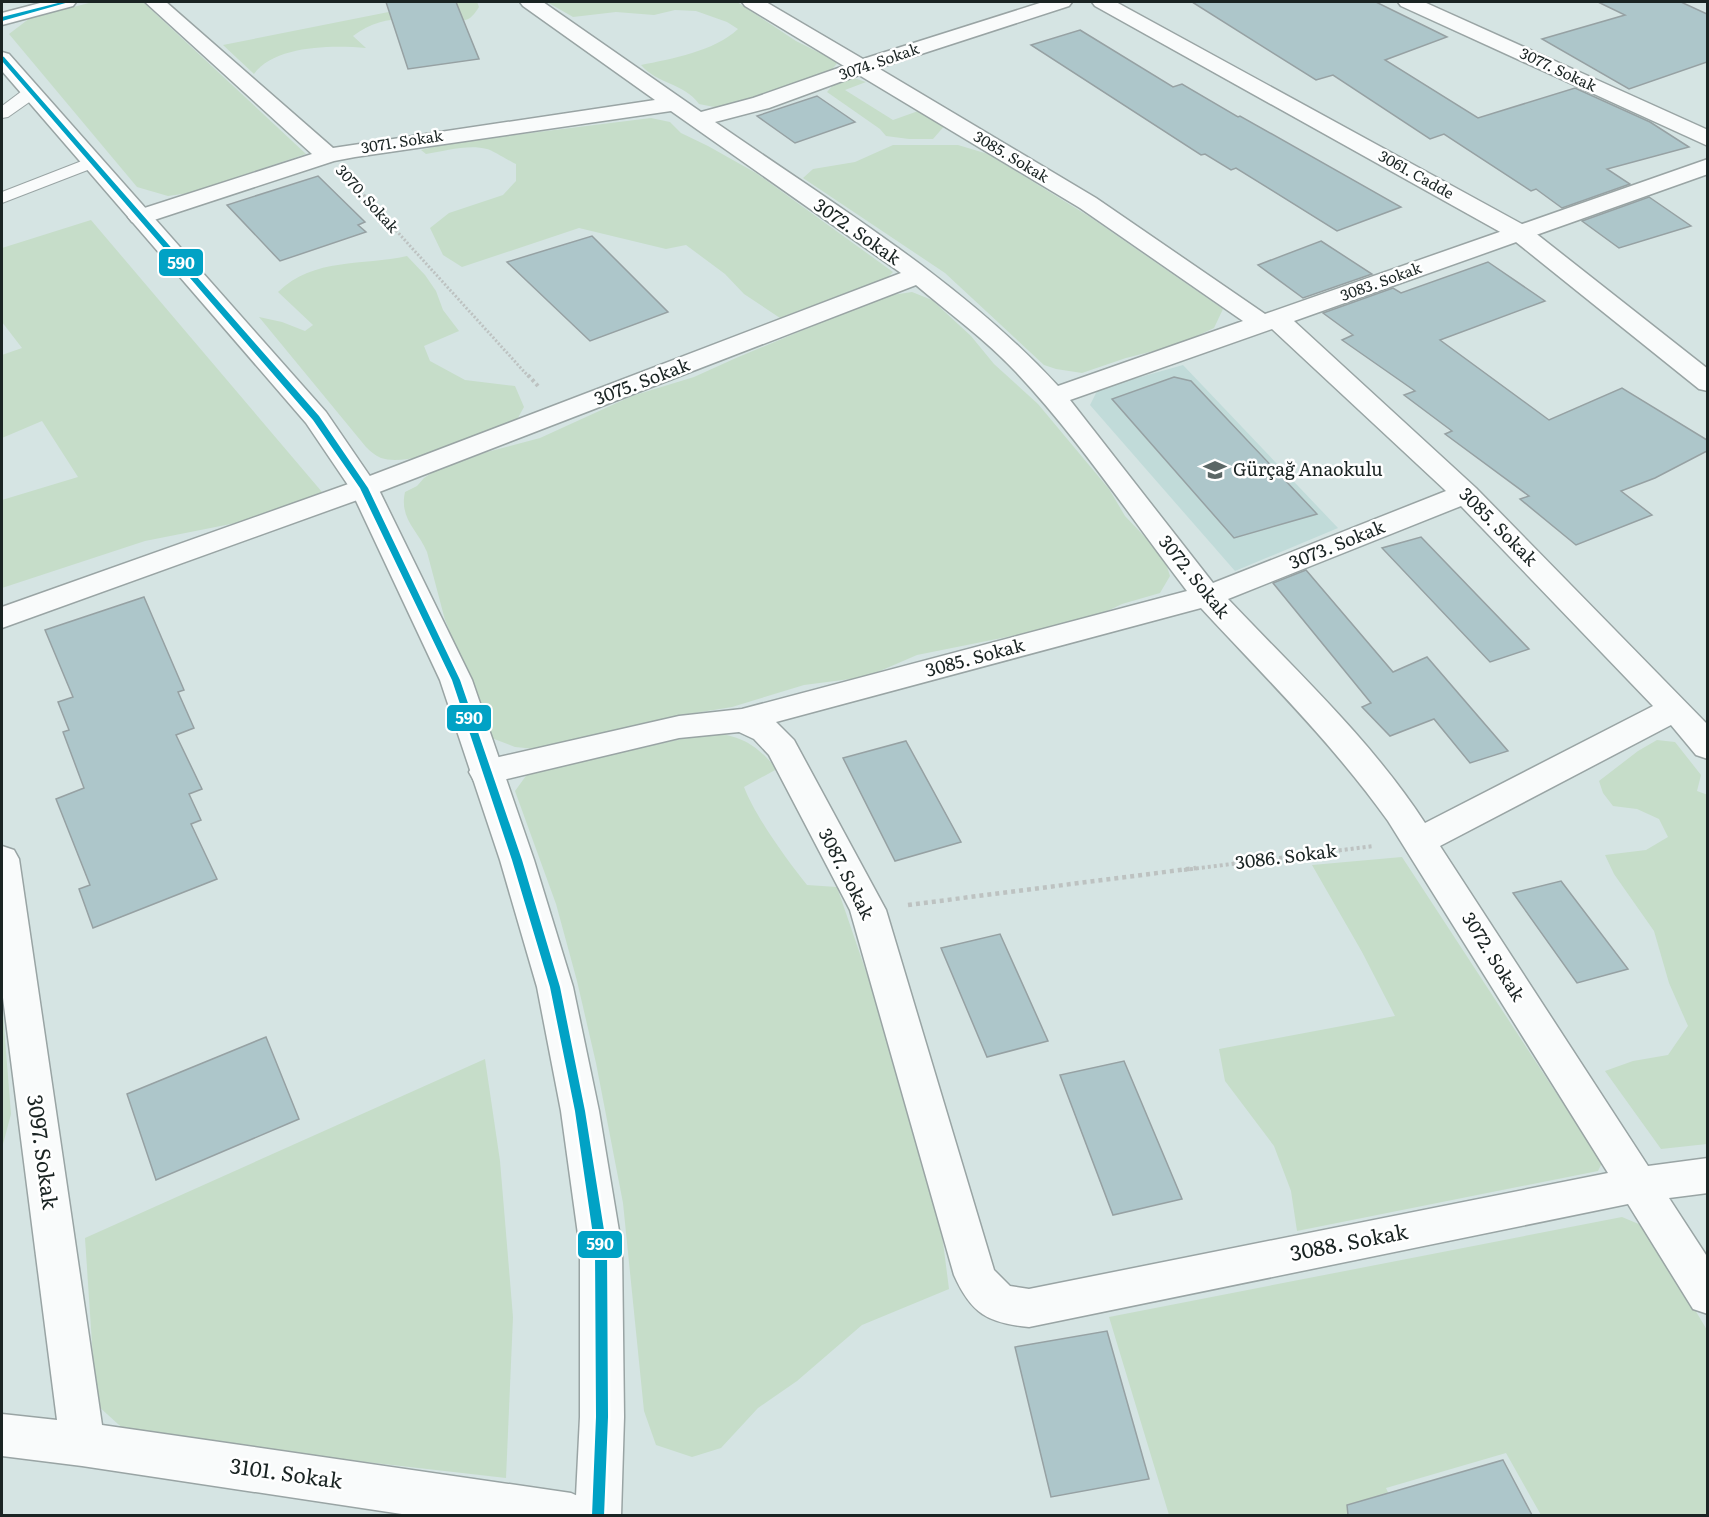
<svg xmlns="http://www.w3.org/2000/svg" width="1709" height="1517" font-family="Literata,serif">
<rect width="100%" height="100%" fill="#d5e4e3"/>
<path fill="#c1dbd9" d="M1183 365 1338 528 1235 571 1090 405 1098 389Z"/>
<g fill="#c6ddc9">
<path d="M93 2H143L306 154 189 193 168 196 137 187 9 34 30 18Z"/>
<path d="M439 2H477L479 7C477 10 473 16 470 18 462 23 447 22 438 21 406 18 380 15 353 36L366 48C333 45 275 45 254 74L223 45Z"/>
<path d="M547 2H737L796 41 838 62 831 71 781 92 719 108 699 104C684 83 657 84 641 65 671 59 715 51 738 29L727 22 696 11 675 10 654 15 616 12 573 17Z"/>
<path d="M851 77 866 82 845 90 893 120 921 110 946 124 933 139H909L886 136 880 129 827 92 834 84Z"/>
<path d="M651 118 670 122 681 133 708 146 756 173 893 272 888 277 780 318 744 294 725 274 686 245 666 249 579 228 462 267 443 255 430 228 449 213 503 195 516 181V164C509 161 492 150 487 149 468 144 445 151 426 154L421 150 449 143Z"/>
<path d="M893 145H958L988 154 1090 217 1223 309 1214 328 1177 345 1126 358 1082 373 1056 369 1044 365 945 273 803 178 813 169 855 162Z"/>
<path d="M91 220 322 492 296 511 145 541 2 588V500L78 477 42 421 2 438V355L22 348 2 322V248Z"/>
<path d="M407 256 425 275 436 291 443 310 459 331 424 346 430 361 465 380 515 386 524 407 514 425C483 436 411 468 381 458 376 456 370 451 366 447L259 317 282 322 305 331 313 325 278 292C314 257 363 266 407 256Z"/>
<path d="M912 292 932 300 971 336 994 364 1038 404 1109 489 1125 516 1164 557 1170 576 1160 593 1122 604 1099 615 1032 632 917 655 866 677 804 685 732 707 670 717 546 750 515 747 489 737 484 715 445 620 427 552C418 530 399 519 405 492L417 486 424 478 435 471 487 452 540 438 632 396 694 377 736 358 870 302 892 295Z"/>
<path d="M713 732C745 738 755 744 777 769L744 787C755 816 787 860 807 885L837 887 883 1021 908 1083 943 1242 949 1289 862 1325 797 1381 758 1408 721 1448 692 1457 656 1445 644 1411 623 1203 596 1063 577 981 556 904 515 791 528 773Z"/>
<path d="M1657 740 1675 742 1701 775 1697 791 1708 795 1707 1144 1661 1149 1605 1071 1633 1061 1668 1055 1688 1026 1669 983 1654 931 1614 874 1605 855 1646 850 1668 837 1659 819 1637 809 1613 806 1603 793 1599 781 1638 751Z"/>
<path d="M1402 857 1602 1163 1598 1171 1297 1231 1291 1191 1274 1146 1225 1081 1219 1049 1395 1016 1362 952 1312 865Z"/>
<path d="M2 1001 11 1114 2 1148Z"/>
<path d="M485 1059 500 1161 513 1317 506 1478 130 1435 96 1404 85 1238Z"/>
<path d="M1622 1217 1641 1225 1660 1251 1707 1330V1515H1541L1506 1453 1386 1488 1398 1515H1169L1109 1317Z"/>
</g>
<g fill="#adc6ca" stroke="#96a1a3" stroke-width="1.5">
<path d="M386 2H456L479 59 408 69Z"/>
<path d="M1192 2H1376L1447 37 1385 60 1478 118 1575 88 1650 122 1689 147 1607 169 1630 184 1562 208 1536 189 1531 191 1444 134 1430 139 1333 75 1316 80Z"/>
<path d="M1598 2H1681L1707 14V62L1629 89 1542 39 1625 15Z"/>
<path d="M1080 30 1173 87 1182 84 1238 117 1240 116 1401 207 1337 231 1236 168 1231 170 1205 154 1201 155 1031 45Z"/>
<path d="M817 96 855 122 795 143 757 116Z"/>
<path d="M318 176 365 222 358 225 366 232 280 261 227 205Z"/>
<path d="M1649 197 1691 226 1619 248 1582 221Z"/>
<path d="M592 236 668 312 590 341 507 262Z"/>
<path d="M1321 241 1372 274 1303 298 1258 265Z"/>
<path d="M1488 262 1545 301 1440 340 1549 420 1622 388 1707 440V451L1655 478 1621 491 1652 515 1576 545 1520 499 1529 496 1445 434 1452 431 1404 395 1415 391 1342 340 1353 335 1323 313 1393 288 1401 293Z"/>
<path d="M1174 377 1191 381 1317 514 1234 538 1112 399Z"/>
<path d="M1421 537 1529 649 1490 662 1382 548Z"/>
<path d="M1306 570 1393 672 1427 657 1508 751 1470 763 1434 719 1390 736 1362 707 1371 703 1273 583Z"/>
<path d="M144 597 184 690 178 692 194 728 176 735 202 789 189 794 201 820 191 824 217 879 93 928 79 889 90 885 56 799 84 788 63 732 69 730 58 702 73 697 45 630Z"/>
<path d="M906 741 961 842 895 861 843 758Z"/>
<path d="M1561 881 1628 969 1577 983 1513 893Z"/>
<path d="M1000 934 1048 1041 987 1057 941 948Z"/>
<path d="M266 1037 299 1119 156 1180 127 1094Z"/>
<path d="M1124 1061 1182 1199 1113 1215 1060 1075Z"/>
<path d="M1107 1331 1149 1479 1051 1497 1015 1347Z"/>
<path d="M1503 1460 1532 1515H1348L1347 1505Z"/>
</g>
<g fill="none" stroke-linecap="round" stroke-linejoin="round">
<g stroke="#99a4a4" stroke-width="2">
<g id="service">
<path d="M32 87 38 88 40 92 38 96 8 117 2 118V106L26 88Z"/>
<path d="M92 157 98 158 101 162 98 166 2 203V192Z"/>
</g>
</g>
<g stroke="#99a4a4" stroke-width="3">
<g id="minor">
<path d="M44 2H76L73 6 2 25V13Z"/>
<path d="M145 2H166L333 148 655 100 523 6 520 2H543L701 112 753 98 844 66 745 6 742 2H766L863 59 1043 2H1072L1069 6 878 68 1096 198 1265 314 1708 159V174L1294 321 1476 488 1708 725V759L1696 755 1671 725 1440 846 1648 1166 1708 1158V1193L1669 1198 1708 1258V1314L1693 1309 1628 1204 1029 1327C987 1323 971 1313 954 1275L850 910 769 755 754 739 739 732 679 738 486 784 474 781 469 772 474 763 486 760 679 716 742 709 1187 591C1131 518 1079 439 1016 372 986 340 949 313 916 285L374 494 2 628V607L354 482 901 273 671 111 355 157 334 161 148 222 140 224 132 222 128 217 132 212 312 154ZM859 75 1080 208 1243 321 1058 386C960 280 833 204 715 122L769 108ZM1272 329 1446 491 1213 583 1070 400ZM1461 506 1653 706 1425 823C1371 740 1296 671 1228 599ZM1201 608C1265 677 1333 744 1388 821L1608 1173 1029 1289 1010 1286 994 1270 886 910 794 740 776 722Z"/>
<path d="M1398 2H1424L1708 130V146L1401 6Z"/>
<path d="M2 846 14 850 19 859 102 1425 571 1493 587 1500 594 1516H415L82 1466 2 1456V1414L57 1420 2 990Z"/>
</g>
</g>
<g stroke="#99a4a4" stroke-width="3">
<g id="tertiary">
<path d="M1092 2H1116L1529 228 1708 369V391L1699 389 1511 238 1095 6Z"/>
<path d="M2 52 9 54 326 412 378 488 472 680 534 860 573 987 599 1111 622 1249 624 1417 621 1516H575L580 1417V1249L561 1111 537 987 500 860 440 680 350 488 306 423 2 71Z"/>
</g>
</g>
<path stroke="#bdc2c1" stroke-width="3" stroke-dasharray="2 2" stroke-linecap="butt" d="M353 183 529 377"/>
<g stroke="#bdc2c1" stroke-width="4" stroke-dasharray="3 3" stroke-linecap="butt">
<path d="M528 375 538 386"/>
<path d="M1184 870 1374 846"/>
</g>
<path stroke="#bdc2c1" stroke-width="4.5" stroke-dasharray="4 4" stroke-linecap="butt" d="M908 905 1196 868"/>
<use href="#service" fill="#f9fbfb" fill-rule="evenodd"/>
<use href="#minor" fill="#f9fbfb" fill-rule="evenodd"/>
<use href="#tertiary" fill="#f9fbfb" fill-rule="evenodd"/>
<g stroke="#fff" stroke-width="5">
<g id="bus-1">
<path d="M62 2H69L2 21V17Z"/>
<path d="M2 56 4 57 319 416 368 488 460 680 522 860 560 987 585 1111 607 1249 608 1417 604 1516H592L596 1417 595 1249 575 1111 550 987 512 860 452 680 360 488 313 420 2 61Z"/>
</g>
</g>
<use href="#bus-1" fill="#01a2c5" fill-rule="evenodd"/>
</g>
<defs>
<g id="school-bare" transform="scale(1.8)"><path d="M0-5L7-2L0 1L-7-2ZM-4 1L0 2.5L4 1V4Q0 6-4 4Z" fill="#5b6766" stroke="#fff" stroke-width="2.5" paint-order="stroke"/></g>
</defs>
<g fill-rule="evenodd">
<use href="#school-bare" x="1215" y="470"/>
</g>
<g text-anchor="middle" stroke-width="5" stroke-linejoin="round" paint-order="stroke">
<g font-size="15" fill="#1a2423" stroke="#fff">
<text transform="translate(879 62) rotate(-19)" y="5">3074. Sokak</text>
<text transform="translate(1558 70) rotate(25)" y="5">3077. Sokak</text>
<text transform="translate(402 142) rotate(-9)" y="5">3071. Sokak</text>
<text transform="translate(1011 157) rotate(31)" y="5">3085. Sokak</text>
<text transform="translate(1416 175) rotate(29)" y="5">3061. Cadde</text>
<text transform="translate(367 199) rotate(48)" y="5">3070. Sokak</text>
<text transform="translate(1381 282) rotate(-20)" y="5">3083. Sokak</text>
</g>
<g font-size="18" fill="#1a2423" stroke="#fff">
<text transform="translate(857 232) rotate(35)" y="6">3072. Sokak</text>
<text transform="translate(642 382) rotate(-21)" y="6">3075. Sokak</text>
<text transform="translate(1498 527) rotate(45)" y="6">3085. Sokak</text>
<text transform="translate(1337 545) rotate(-22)" y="6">3073. Sokak</text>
<text transform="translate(1194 577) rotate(51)" y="6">3072. Sokak</text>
<text transform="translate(975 658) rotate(-15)" y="6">3085. Sokak</text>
<text transform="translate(1286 857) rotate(-7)" y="6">3086. Sokak</text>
<text transform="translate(846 874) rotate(63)" y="6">3087. Sokak</text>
<text transform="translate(1493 957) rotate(58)" y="6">3072. Sokak</text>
</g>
<g font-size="18" fill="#1a2423" stroke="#fff" text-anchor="start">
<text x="1233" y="476">Gürçağ Anaokulu</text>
</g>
<g font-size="21" fill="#1a2423" stroke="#fff">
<text transform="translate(42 1152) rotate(82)" y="7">3097. Sokak</text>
<text transform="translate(1349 1243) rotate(-11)" y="7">3088. Sokak</text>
<text transform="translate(286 1474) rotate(8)" y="7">3101. Sokak</text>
</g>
</g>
<g stroke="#fff" stroke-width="2">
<rect x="158" y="248" width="46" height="29" rx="6" fill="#01a2c5"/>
<rect x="446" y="704" width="46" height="28" rx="6" fill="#01a2c5"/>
<rect x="577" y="1230" width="46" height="29" rx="6" fill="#01a2c5"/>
</g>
<g font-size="16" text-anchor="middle" font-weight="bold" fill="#fff">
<text x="181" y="269">590</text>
<text x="469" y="724">590</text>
<text x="600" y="1250">590</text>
</g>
<rect width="1709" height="1517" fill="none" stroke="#1a2423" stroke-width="6"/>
</svg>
